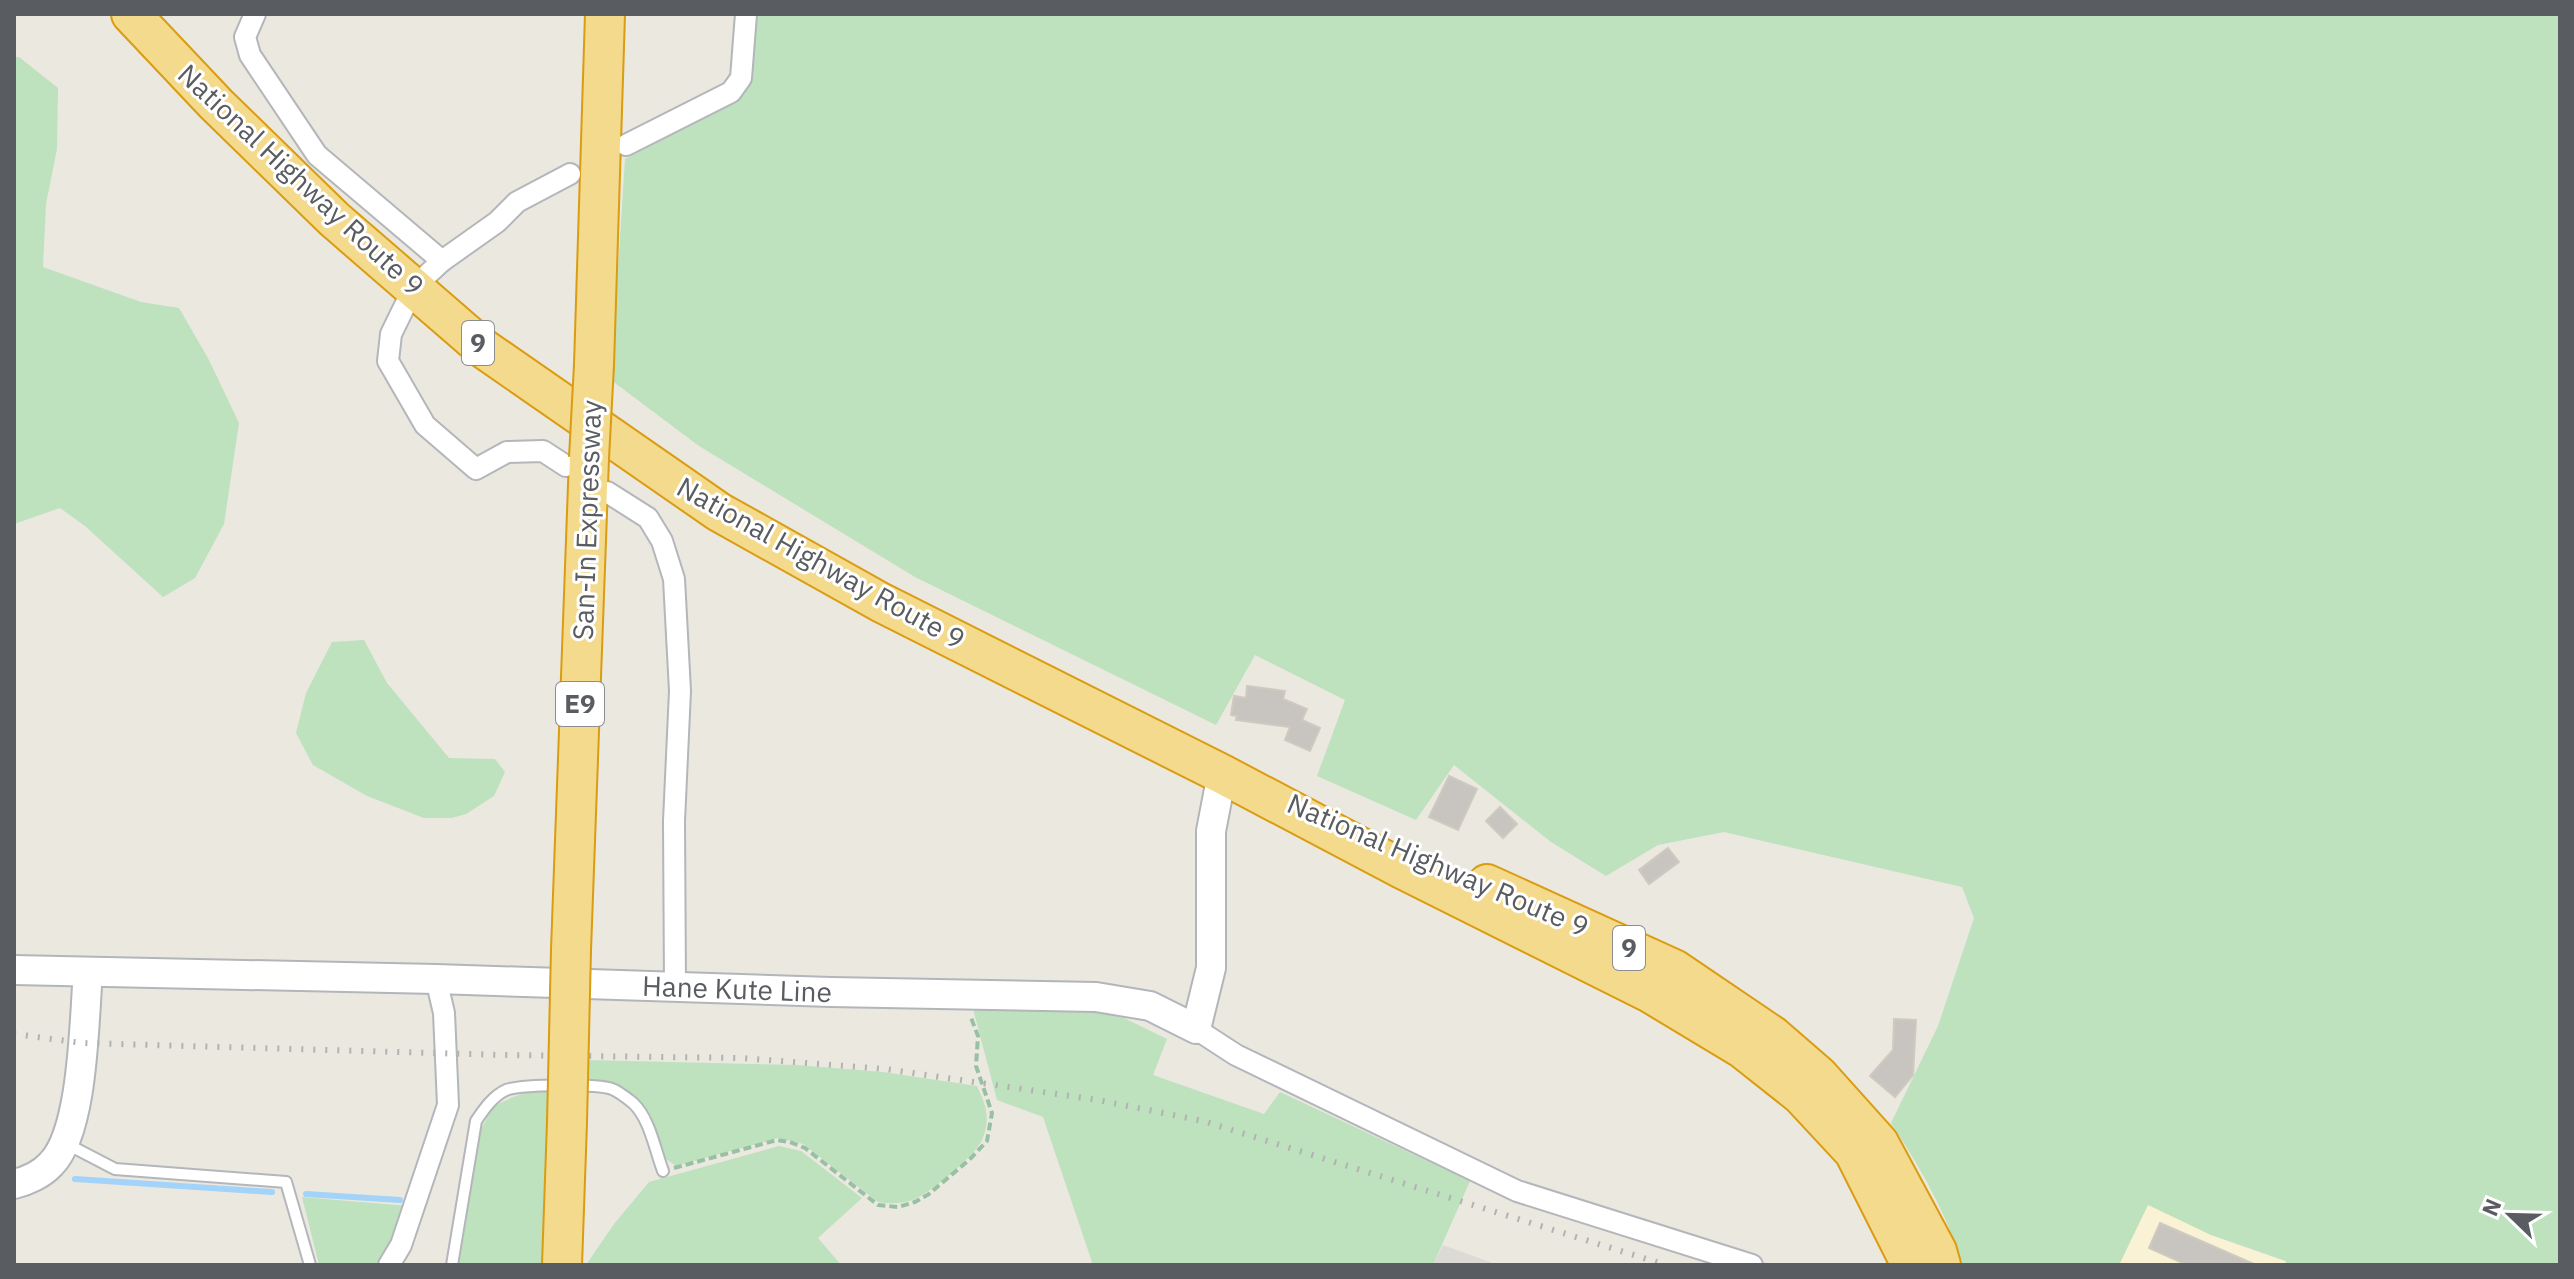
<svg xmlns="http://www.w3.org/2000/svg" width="2574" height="1279" font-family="'IBM Plex Sans',sans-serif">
<rect width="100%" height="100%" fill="#ebe8e0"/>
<path fill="#faf2d5" d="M2148 1204 2211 1235 2287 1262 2285 1265H2119Z"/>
<path fill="#dcdad5" d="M1443 1245 1498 1265H1433Z"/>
<g fill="#bee1be">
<path d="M748 14H2560V1265H2285L2286 1261 2211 1235 2148 1205 2119 1265H1963C1944 1209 1923 1172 1891 1123L1938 1026 1974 918 1962 887 1724 832 1658 845 1606 876 1551 842 1454 765 1416 820 1317 776 1345 700 1255 655 1216 725 915 577 699 446 611 380 625 159 728 106 746 76Z"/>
<path d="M14 57H19L58 88 57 149 46 204 43 267 141 302 179 308 209 360 239 423 224 524 195 578 163 597 85 526 60 508 14 524Z"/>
<path d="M364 640 387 683 449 758 495 759 505 772 494 796 466 814 452 818H424L367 796 313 765 296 733 306 693 332 642Z"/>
<path d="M1056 1003 1124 1018 1167 1039 1153 1075 1264 1114 1280 1092 1470 1181 1433 1265H1093L1043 1117 997 1100 972 1005Z"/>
<path d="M585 1060 796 1065 883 1072 977 1086C986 1105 991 1119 982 1140 975 1156 931 1192 915 1199 904 1204 890 1204 878 1202L803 1144 778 1138 676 1166 663 1157 651 1116 640 1102 620 1088 586 1084Z"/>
<path d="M532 1091 554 1092 546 1265H459L481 1129 494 1106 513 1097Z"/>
<path d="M779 1146 801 1151 862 1198 818 1238 841 1265H586L614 1224 649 1182Z"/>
<path d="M302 1197 408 1206 396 1243 381 1265H319Z"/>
</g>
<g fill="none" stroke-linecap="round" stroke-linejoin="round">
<g stroke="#a3d3f8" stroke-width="6">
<path d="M75 1179 272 1192"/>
<path d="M306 1194 400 1200"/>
</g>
</g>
<g fill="#c8c5c0" stroke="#cfcabf" stroke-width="2">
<path d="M1247 686 1285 691 1283 699 1307 709 1302 720 1320 728 1310 751 1285 740 1290 727 1236 720 1237 716 1231 715 1234 696 1246 698Z"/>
<path d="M1449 776 1477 789 1458 830 1429 817Z"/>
<path d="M1500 807 1517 824 1503 838 1486 821Z"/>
<path d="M1668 848 1679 862 1649 884 1639 870Z"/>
<path d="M1894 1019 1916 1020 1913 1075 1895 1097 1870 1076 1893 1050Z"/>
<path d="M2160 1223 2256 1265H2187L2149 1248Z"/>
</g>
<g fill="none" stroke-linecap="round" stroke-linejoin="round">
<g stroke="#b3b6ba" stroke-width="14">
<g id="lane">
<path d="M65 1143 115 1169 286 1182 310 1265"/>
<path d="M452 1265 476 1121C484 1109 493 1096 506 1090 521 1084 597 1084 612 1089 618 1091 628 1099 633 1103 650 1119 655 1150 663 1171"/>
</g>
</g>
<g stroke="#b3b6ba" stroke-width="24">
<g id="street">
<path d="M255 14 245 37 250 55 317 155 442 261"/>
<path d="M626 145 731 92 741 78 746 14"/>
<path d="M566 466 543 451 507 452 476 469 425 425 388 361 391 334 414 287 442 261 497 222 517 202 570 174"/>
<path d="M607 492 648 518 662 541 674 579 680 691 674 821 675 988"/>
<path d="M1196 1029 1236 1055 1517 1191 1752 1265"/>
<path d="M389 1265 401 1245 448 1105 444 1013 436 979"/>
</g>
</g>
<g stroke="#b2b5ba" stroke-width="32">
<g id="secondary">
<path d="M14 970 436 979 831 992 1096 997 1150 1006 1196 1029 1211 968V831L1222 774"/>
<path d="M14 1184C27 1181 42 1174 51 1164 84 1131 84 1018 88 972"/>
</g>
</g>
<g stroke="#da9c11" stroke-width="42">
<g id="highway">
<path d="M131 14 216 104 334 219 484 349 719 512 880 602 1222 774 1400 868 1650 993 1743 1049 1801 1095 1854 1152 1911 1265"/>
<path d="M594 365 605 14"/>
<path d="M1487 884 1674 969 1773 1036 1818 1075 1879 1143 1937 1251 1941 1265"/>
<path d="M571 950 589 458"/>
<path d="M562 1265 567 1122"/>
</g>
</g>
<path stroke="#98c1a4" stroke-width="4" stroke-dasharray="8 4" stroke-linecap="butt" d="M674 1168 777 1140 790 1142 805 1148 878 1205 898 1207 915 1202 929 1194 969 1160 987 1141 992 1113 976 1066 978 1036 970 1015"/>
<use href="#lane" stroke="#fff" stroke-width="10"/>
<use href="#street" stroke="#fff" stroke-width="20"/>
<use href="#secondary" stroke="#fff" stroke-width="28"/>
<use href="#highway" stroke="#f4da8d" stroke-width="38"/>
<path stroke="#b1b2b2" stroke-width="6" stroke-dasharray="2 10" stroke-linecap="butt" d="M14 1034 82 1043 504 1055 741 1058 885 1069 1098 1100 1203 1121 1666 1265"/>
<g stroke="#da9c11" stroke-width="42" stroke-linecap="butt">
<g id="highway-bridge">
<path d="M589 458 594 365"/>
<path d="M567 1122 571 950"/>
</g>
</g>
<use href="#highway-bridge" stroke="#f4da8d" stroke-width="38"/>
</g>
<g text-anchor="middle" stroke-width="6" stroke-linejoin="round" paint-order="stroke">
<g fill="#fff" stroke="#8b8d90" stroke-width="2">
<rect x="462" y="321" width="32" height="44" rx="6"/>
<rect x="556" y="682" width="48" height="44" rx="6"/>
<rect x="1613" y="926" width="32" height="44" rx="6"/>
</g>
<g font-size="26" font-weight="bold" fill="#595c60">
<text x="478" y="352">9</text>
<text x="580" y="713">E9</text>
<text x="1629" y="957">9</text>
</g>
<g font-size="28" fill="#595c60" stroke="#fff">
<text transform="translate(301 180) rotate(43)" y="10">National Highway Route 9</text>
<text transform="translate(587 520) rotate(-88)" y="10">San-In Expressway</text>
<text transform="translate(821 563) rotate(29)" y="10">National Highway Route 9</text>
<text transform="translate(1438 865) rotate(23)" y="10">National Highway Route 9</text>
<text transform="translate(737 989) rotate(2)" y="10">Hane Kute Line</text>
</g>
</g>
<rect width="2574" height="1279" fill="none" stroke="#595c60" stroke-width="32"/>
<g transform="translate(2510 1215) rotate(293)" stroke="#ffffff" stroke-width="6" paint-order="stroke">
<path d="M0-6L14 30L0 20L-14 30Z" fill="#595c60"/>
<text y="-12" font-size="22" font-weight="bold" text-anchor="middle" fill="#595c60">N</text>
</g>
</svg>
